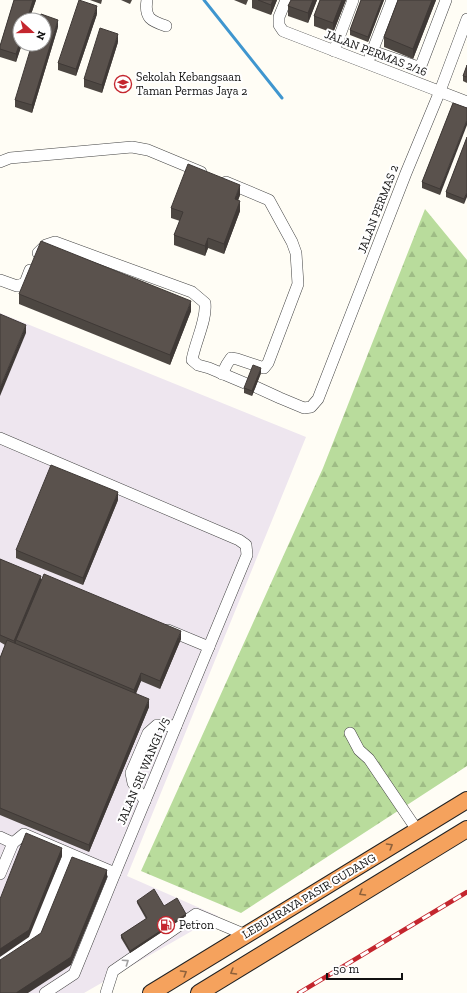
<svg xmlns="http://www.w3.org/2000/svg" width="467" height="993" font-family="'Zilla Slab',serif">
<defs>
<pattern id="forest-firs" width="22" height="20" patternUnits="userSpaceOnUse"><rect width="22" height="20" fill="#b9dc9c"/><path d="M5 1l3.5 6h-7zM16 11l3.5 6h-7z" fill="#9ebc85"/></pattern>
</defs>
<rect width="100%" height="100%" fill="#fffdf5"/>
<path fill="#eee6ef" d="M0 313 306 437 127 876 218 916 84 993H0Z"/>
<path fill="url(#forest-firs)" d="M425 209 467 260V766L241 913 141 871 323 468Z"/>
<g fill="none" stroke-linecap="round" stroke-linejoin="round">
<path stroke="#3f96cf" stroke-width="3" d="M204 0 282 98"/>
<g stroke="#444" stroke-width="12">
<g id="minor">
<path d="M147 0C144 18 151 21 166 26"/>
<path d="M286 0 279 17V25L283 31 467 102"/>
<path d="M334 51 353 0"/>
<path d="M372 51 415 66H419L422 63 446 0"/>
<path d="M370 57 392 0"/>
<path d="M0 162 10 158 132 147 148 150 201 172"/>
<path d="M38 253 46 245 55 242 192 292 205 303C207 320 195 342 192 360L198 365 209 368 247 384"/>
<path d="M0 280 17 286 25 283 30 270"/>
<path d="M222 374 227 364 231 358 237 359 264 368 268 363 298 284 296 253 292 242 269 200 226 182"/>
<path d="M256 387 280 398 304 408 311 407 318 399 406 173 440 91 467 19"/>
<path d="M0 438 239 540 246 545 247 555 118 866 74 974 45 993"/>
<path d="M168 630 209 647"/>
<path d="M350 733 359 750 369 759 417 830"/>
<path d="M145 801 133 783 131 773 148 733 157 725 176 726"/>
<path d="M0 837 13 843"/>
<path d="M0 874 13 843 24 834 115 873"/>
<path d="M0 961 32 940 69 854"/>
<path d="M106 993 113 971 196 914 246 935"/>
</g>
</g>
<g stroke="#222" stroke-width="18">
<g id="highway">
<path d="M151 993 467 800"/>
<path d="M199 993 467 829"/>
</g>
</g>
<use href="#minor" stroke="#fff" stroke-width="11"/>
<use href="#highway" stroke="#f5a25d" stroke-width="16"/>
<g stroke="#c4262e" stroke-width="4.5">
<path id="rail" d="M299 993 467 892"/>
</g>
<use href="#rail" stroke="#fff" stroke-width="3" stroke-dasharray="9" stroke-linecap="butt"/>
</g>
<g fill="#4d4742">
<path d="M14 0H36L29 20 20 44H22L16 62 0 57V46Z"/>
<path d="M90 0H102L101 4Z"/>
<path d="M121 0H132L130 4Z"/>
<path d="M234 0H248L246 5Z"/>
<path d="M252 0H277L271 15 252 8Z"/>
<path d="M291 0H317L308 23 288 16V6Z"/>
<path d="M320 0H346L333 33 314 26V16Z"/>
<path d="M361 0H384L368 42 350 35V30Z"/>
<path d="M398 0H436L413 59 384 47V37Z"/>
<path d="M97 14 76 76 58 70V63Z"/>
<path d="M58 27 32 113 15 107V100Z"/>
<path d="M118 42 102 93 84 87V79Z"/>
<path d="M467 65V83L463 81V76Z"/>
<path d="M453 103 440 195 422 188V182Z"/>
<path d="M467 137 464 204 446 197V192Z"/>
<path d="M240 195 238 200 240 211 224 254 208 248 205 256 174 245V235L180 221 171 218V208Z"/>
<path d="M19 294 191 311 170 365 19 304Z"/>
<path d="M261 373 252 396 244 393V388Z"/>
<path d="M118 500 83 585 16 558V550Z"/>
<path d="M0 559 41 579 181 639 160 689 141 681 136 694 149 707 89 852 0 815V658L5 645 0 642Z"/>
<path d="M137 901 164 906 186 916 130 953 121 938V935L146 919 137 903Z"/>
</g>
<g fill="#3f3936">
<path d="M33 0H36L29 20H27Z"/>
<path d="M273 0H277L271 15V5Z"/>
<path d="M313 0H317L308 23V13Z"/>
<path d="M342 0H346L333 33V23Z"/>
<path d="M382 0H384L368 42V37Z"/>
<path d="M432 0H436L413 59V49Z"/>
<path d="M97 6V14L76 76V69Z"/>
<path d="M58 20V27L32 113V105Z"/>
<path d="M118 34V42L102 93V85Z"/>
<path d="M20 42V44H22L16 62V54Z"/>
<path d="M467 120V125L440 195V189Z"/>
<path d="M240 185V195L235 209V199Z"/>
<path d="M467 192V197L464 204V199Z"/>
<path d="M240 201V211L224 254V244Z"/>
<path d="M208 238V248L205 256V246Z"/>
<path d="M191 301V311L170 365V355Z"/>
<path d="M26 325V333L0 396V388Z"/>
<path d="M261 368V373L252 396V391Z"/>
<path d="M118 492V500L83 585V578Z"/>
<path d="M41 576V584L16 640V645L14 648V641Z"/>
<path d="M181 631V639L160 689V681Z"/>
<path d="M141 673V681L134 697V690Z"/>
<path d="M149 699V707L89 852V845Z"/>
<path d="M62 848V856L29 937 0 957V949Z"/>
<path d="M107 870V878L71 965 28 993H16Z"/>
<path d="M186 914V916L130 953V951Z"/>
</g>
<g fill="#5a524d" stroke="#3f3936">
<path d="M14 0H33L27 20H20V42L16 54 0 49V46Z"/>
<path d="M79 0 97 6 76 69 58 63Z"/>
<path d="M258 0H273L271 5Z"/>
<path d="M291 0H313L308 13 288 6Z"/>
<path d="M320 0H342L333 23 314 16Z"/>
<path d="M361 0H382L368 37 350 30Z"/>
<path d="M398 0H432L413 49 384 37Z"/>
<path d="M41 14 58 20 32 105 15 100 32 44H44V20H39Z"/>
<path d="M100 28 118 34 102 85 84 79Z"/>
<path d="M467 65V77L463 76Z"/>
<path d="M453 103 467 108V120L440 189 422 182Z"/>
<path d="M467 137V192L464 199 446 192Z"/>
<path d="M188 164 240 185 235 199 240 201 224 244 208 238 205 246 174 235 183 212 171 208Z"/>
<path d="M41 241 191 301 170 355 19 294Z"/>
<path d="M0 314 26 325 0 388Z"/>
<path d="M253 365 261 368 252 391 244 388Z"/>
<path d="M51 465 118 492 83 578 16 550Z"/>
<path d="M0 559 41 576 14 641 0 635Z"/>
<path d="M44 574 181 631 160 681 141 673 134 690 16 640Z"/>
<path d="M7 640 149 699 89 845 0 808V658Z"/>
<path d="M26 833 62 848 29 930 0 949V899Z"/>
<path d="M72 857 107 870 71 957 16 993H0V960L41 933Z"/>
<path d="M154 889 164 906 177 898 186 914 130 951 121 935 147 918 137 901Z"/>
</g>
<defs><path id="oneway-chevron" d="M-2-3.5L2.5 0L-2 3.5" fill="none" stroke-width="1.6" stroke-linecap="round" stroke-linejoin="round"/></defs>
<g stroke="#8e613b">
<use href="#oneway-chevron" transform="translate(390 846) rotate(-31)"/>
<use href="#oneway-chevron" transform="translate(362 893) rotate(149)"/>
<use href="#oneway-chevron" transform="translate(233 972) rotate(149)"/>
<use href="#oneway-chevron" transform="translate(184 973) rotate(-31)"/>
</g>
<use stroke="#a0a0a0" href="#oneway-chevron" transform="translate(126 962) rotate(-34)"/>
<defs>
<g id="school-ring" transform="scale(0.9)"><circle r="9.5" fill="#fff" stroke="#c4262e" stroke-width="1.5"/><path d="M0-5L7-2L0 1L-7-2ZM-4 1L0 2.5L4 1V4Q0 6-4 4Z" fill="#c4262e"/></g>
<g id="fuel-ring" transform="scale(0.9)"><circle r="9.5" fill="#fff" stroke="#c4262e" stroke-width="1.5"/><path d="M-5.5-6h7V0h2V4h1.3V-2.5L3-4.5l.8-.8L6-3V5H2.5V1h-1V6h-7ZM-4.2-4.7v3.2H.2V-4.7Z" fill="#c4262e"/></g>
</defs>
<g fill-rule="evenodd">
<use href="#school-ring" x="123" y="84"/>
<use href="#fuel-ring" x="166" y="925"/>
</g>
<g text-anchor="middle" stroke-width="4" stroke-linejoin="round" paint-order="stroke">
<g font-size="12" fill="#111" stroke="#fff">
<text transform="translate(376 53) rotate(21)" y="4">JALAN PERMAS 2/16</text>
<text transform="translate(378 209) rotate(-69)" y="4">JALAN PERMAS 2</text>
<text transform="translate(143 771) rotate(-67)" y="4">JALAN SRI WANGI 1/5</text>
<text transform="translate(309 896) rotate(-31)" y="4">LEBUHRAYA PASIR GUDANG</text>
</g>
<g font-size="12" fill="#111" stroke="#fff" text-anchor="start">
<text x="136" y="81">Sekolah Kebangsaan<tspan x="136" dy="14">Taman Permas Jaya 2</tspan></text>
<text x="179" y="929">Petron</text>
</g>
</g>
<g transform="translate(32 32) rotate(111)"><circle r="19" fill="#ffffff" stroke="#a0a0a0"/>
<path d="M0-3L7 15L0 10L-7 15Z" fill="#c4262e"/>
<text y="-6" font-size="11" font-weight="bold" text-anchor="middle" fill="#111111">N</text>
</g>
<path d="M327 973v6h75v-6" fill="none" stroke="#111111" stroke-width="2"/>
<text x="333" y="973" font-size="12" fill="#111111" stroke="#ffffff" stroke-width="3" paint-order="stroke">50 m</text>
</svg>
